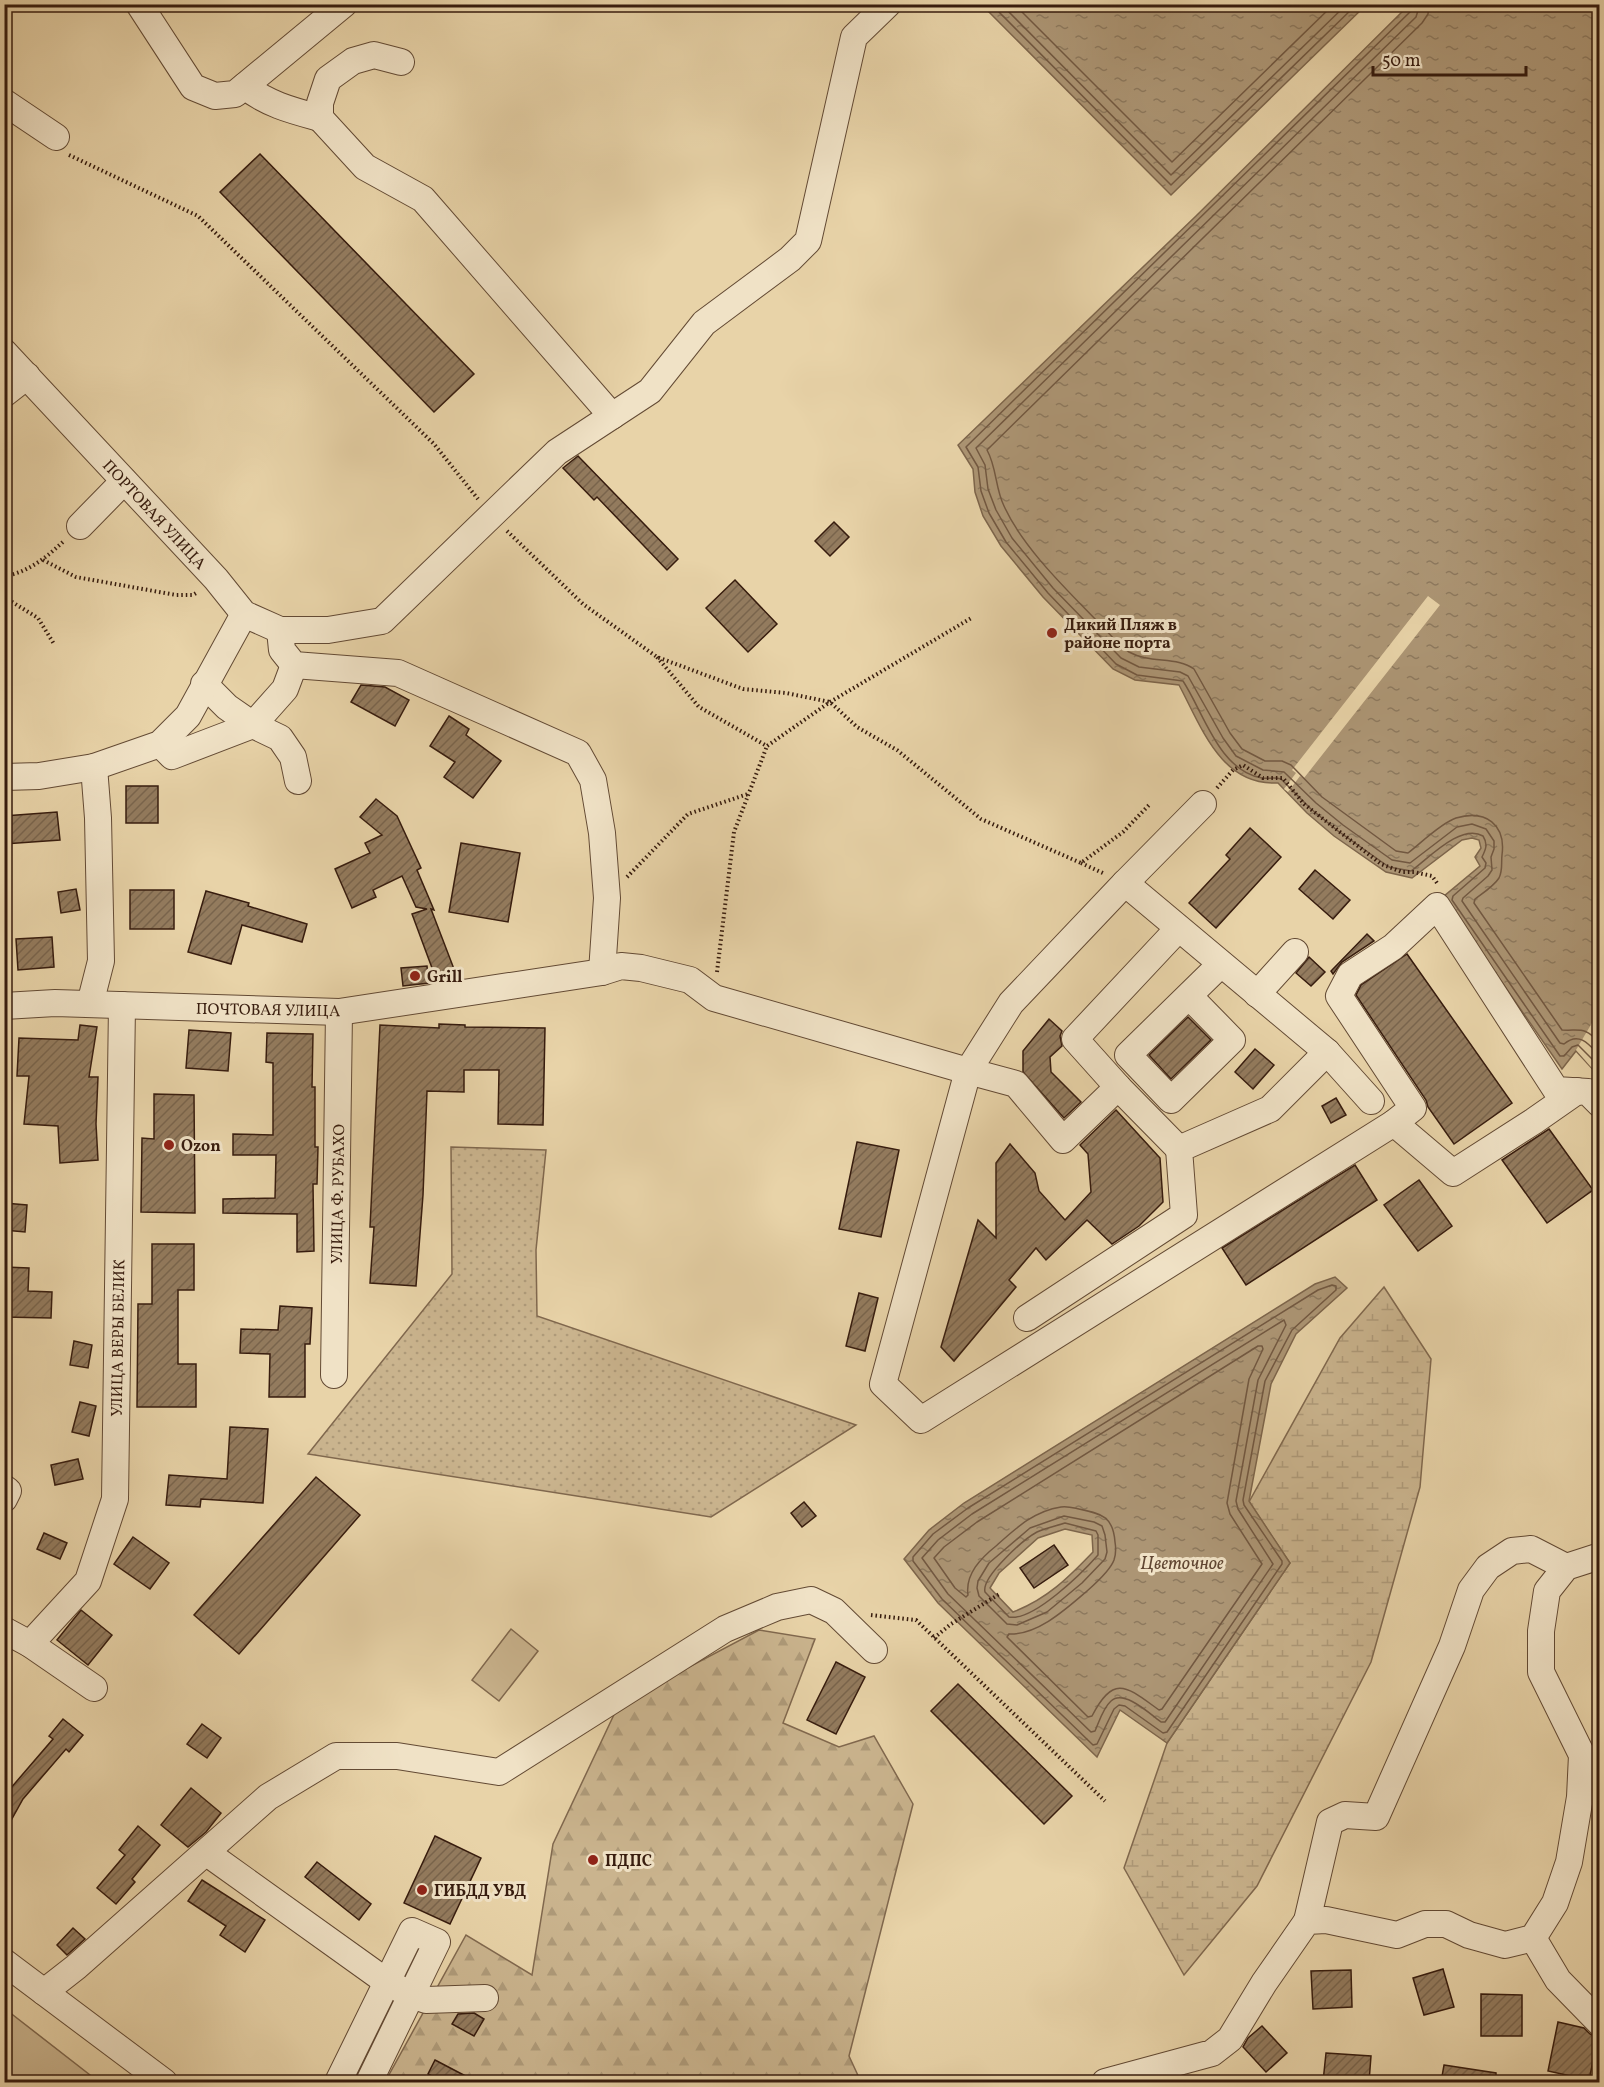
<svg xmlns="http://www.w3.org/2000/svg" width="1604" height="2087" font-family="Vollkorn,serif">
<defs>
<pattern id="grass-dots" width="8" height="8" patternUnits="userSpaceOnUse" patternTransform="scale(1.5)"><rect width="8" height="8" fill="#cab48e"/><path d="M2 2h.1M6 6h.1" fill="none" stroke="#ae9a79" stroke-width="1.8" stroke-linecap="round"/></pattern>
<pattern id="forest-firs" width="22" height="20" patternUnits="userSpaceOnUse" patternTransform="scale(1.5)"><rect width="22" height="20" fill="#cab48e"/><path d="M5 1l3.5 6h-7zM16 11l3.5 6h-7z" fill="#ae9a79"/></pattern>
<pattern id="wetland-marsh" width="20" height="14" patternUnits="userSpaceOnUse" patternTransform="scale(1.5)"><rect width="20" height="14" fill="#cab48e"/><path d="M1 5h8M5 5V1M11 12h8M15 12V8" fill="none" stroke="#ae9a79"/></pattern>
<pattern id="water-ripples" width="26" height="14" patternUnits="userSpaceOnUse" patternTransform="scale(1.5)"><rect width="26" height="14" fill="#ac9574"/><path d="M2 4q2-2 4 0t4 0M15 11q2-2 4 0t4 0" fill="none" stroke="#8d795e"/></pattern>
<pattern id="building-hatch" width="6" height="6" patternUnits="userSpaceOnUse" patternTransform="scale(1.5)"><rect width="6" height="6" fill="#937b5e"/><path d="M-1 1l2-2M0 6l6-6M5 7l2-2" fill="none" stroke="#79644c"/></pattern>
</defs>
<rect width="100%" height="100%" fill="#e8d3a8"/>
<filter id="stains"><feTurbulence type="fractalNoise" baseFrequency=".00333" numOctaves="4"/><feColorMatrix values="0 0 0 0 .2 0 0 0 0 .09 0 0 0 0 .02 0 0 0 .5 -.17"/></filter>
<radialGradient id="worn" r=".72"><stop offset=".6" stop-color="#630" stop-opacity="0"/><stop offset="1" stop-color="#630" stop-opacity=".3"/></radialGradient>
<path fill="url(#grass-dots)" stroke="#80684e" stroke-width="1.5" d="M451 1147 546 1150 536 1250 537 1316 856 1425 711 1517 308 1454 452 1274Z"/>
<path fill="url(#forest-firs)" stroke="#80684e" stroke-width="1.5" d="M759 1630 815 1639 783 1723 839 1747 874 1736 913 1804 849 2056 861 2082H385L466 1935 532 1975 553 1844 619 1704Z"/>
<path fill="url(#wetland-marsh)" stroke="#80684e" stroke-width="1.5" d="M1384 1287 1431 1359 1420 1487 1371 1662 1257 1886 1184 1975 1124 1868 1167 1743 1290 1563 1249 1502 1340 1338Z"/>
<g fill="#cab48e" stroke="#80684e" stroke-width="1.5">
<path d="M511 1629 538 1651 499 1701 472 1680Z"/>
<path d="M4 2008 99 2082H5Z"/>
</g>
<g fill="url(#water-ripples)" stroke="#7d654b" stroke-width="1.5" fill-rule="evenodd">
<path d="M982 5H1366L1171 195Z"/>
<path d="M1409 5H1599V1076L1576 1051 1562 1069 1443 897 1480 866 1475 857 1481 848 1479 840 1472 838 1462 840 1412 878 1386 872 1334 836 1307 813 1278 783C1221 786 1202 728 1179 685L1135 680 1113 669 1043 597 1001 546 983 516 975 492 973 469 958 445 1196 216Z"/>
<path d="M1335 1277 1347 1288 1296 1334 1271 1384 1249 1501 1290 1563 1167 1743 1120 1710 1097 1757 938 1603 904 1559 929 1530 964 1503 1315 1284ZM1065 1529 1092 1535 1093 1552C1068 1578 1047 1599 1013 1612L990 1588 999 1573 1038 1538Z"/>
</g>
<g fill="#e8d3a8">
<path d="M1428 596 1440 605 1304 778 1300 776 1288 792 1284 789 1296 773 1292 770Z"/>
<path d="M1599 1011 1600 1076H1599L1576 1050Z"/>
</g>
<g fill="none" stroke-linecap="round" stroke-linejoin="round">
<g stroke="#725841" stroke-width="1.5">
<path d="M991 4 1171 185 1357 4"/>
<path d="M1001 4 1171 175 1347 4"/>
<path d="M1014 4 1172 162 1334 4"/>
<path d="M1413 4 1411 11 966 447 978 467 981 491 989 513 1006 542 1048 593 1116 664 1137 675 1183 681C1204 713 1219 771 1262 778 1269 779 1275 777 1281 779L1311 809 1338 831 1389 867 1411 871C1429 858 1461 823 1483 836 1488 844 1486 849 1482 857L1486 863 1485 868 1453 896 1452 900 1560 1056H1564L1572 1047 1578 1045 1600 1067"/>
<path d="M1420 4 1416 17 976 448 985 465 988 489 996 510 1012 538 1053 588 1121 658 1139 667 1180 672 1188 676 1223 738 1236 756 1263 770 1284 772 1316 803 1343 825 1392 860 1410 863 1457 827 1472 824 1486 829 1494 841V849L1491 857 1492 870 1488 876 1463 898 1462 901 1560 1043 1564 1044C1579 1031 1589 1044 1600 1056"/>
<path d="M1429 4 1428 14 1422 23 987 450C997 468 995 488 1004 506 1023 548 1067 590 1099 623 1108 632 1118 645 1129 652 1150 664 1177 656 1194 669L1230 733 1242 749 1265 761H1282L1291 765 1322 797 1396 851 1408 853C1421 843 1441 823 1456 818 1486 809 1506 825 1502 855 1501 863 1503 870 1499 878 1494 886 1483 893 1475 899L1474 903 1562 1030C1581 1031 1584 1026 1600 1043"/>
<path d="M1332 1285 1336 1286V1290L1292 1330 1265 1381 1243 1500 1244 1505 1282 1561V1564L1167 1732 1163 1733 1125 1706 1119 1705 1114 1709 1097 1744 1093 1745 942 1599 913 1561V1557L933 1534 968 1508 1318 1290Z"/>
<path d="M1284 1320 1286 1325 1258 1380 1236 1501 1238 1509 1273 1564 1165 1722H1161C1150 1714 1124 1689 1111 1701 1103 1708 1099 1722 1095 1731L1091 1732 948 1594 922 1558 938 1540 972 1514Z"/>
<path d="M1258 1346H1262L1263 1349 1249 1379 1227 1503 1230 1514 1262 1564 1162 1709 1159 1710C1127 1687 1114 1673 1092 1716L1088 1717 1007 1637 1009 1634C1038 1635 1066 1609 1087 1591 1096 1583 1110 1571 1114 1560 1116 1554 1116 1548 1115 1542 1113 1516 1102 1514 1079 1509 1074 1508 1068 1506 1061 1507 1034 1511 1016 1528 996 1546 981 1558 965 1574 968 1595L966 1597 955 1588 934 1558 944 1547 977 1522Z"/>
<path d="M1064 1516 1094 1522 1102 1526 1105 1535 1107 1552 1105 1559 1082 1583 1047 1612 1017 1625 1007 1624 979 1596 977 1588 978 1581 989 1563 1030 1528Z"/>
<path d="M1065 1523 1096 1531 1098 1535V1555C1083 1572 1033 1622 1009 1617L985 1592C981 1577 1024 1539 1037 1532 1045 1528 1056 1526 1065 1523Z"/>
</g>
</g>
<g fill="url(#building-hatch)" stroke="#371c0e" stroke-width="1.5">
<path d="M260 154 474 374 434 412 220 192Z"/>
<path d="M578 456 678 559 667 570 597 497 594 500 563 468Z"/>
<path d="M834 522 849 537 830 556 815 541Z"/>
<path d="M735 580 777 624 748 652 706 608Z"/>
<path d="M361 685 385 687 409 700 395 726 351 702Z"/>
<path d="M449 716 469 729 466 735 501 761 473 798 444 777 455 762 430 746Z"/>
<rect x="126" y="786" width="32" height="37"/>
<path d="M376 799 397 816 421 868 417 870 434 910 431 909 454 969 435 976 412 914 427 909 416 907 402 876 373 890 376 897 352 908 335 869 370 853 365 843 382 835 360 817Z"/>
<path d="M57 812 60 840 4 844V816Z"/>
<path d="M1250 828 1281 857 1216 928 1189 903 1230 859 1226 855Z"/>
<path d="M461 843 520 853 508 922 449 912Z"/>
<path d="M1315 870 1350 900 1333 919 1299 889Z"/>
<path d="M76 889 80 910 61 913 58 892Z"/>
<rect x="130" y="890" width="44" height="39"/>
<path d="M206 891 249 903 248 906 307 924 302 942 242 925 231 964 188 952Z"/>
<path d="M1367 934 1374 941 1342 962 1333 974 1331 971Z"/>
<path d="M52 937 54 967 18 970 16 939Z"/>
<path d="M1407 954 1512 1103 1454 1144 1428 1107 1426 1100 1356 995 1361 985Z"/>
<path d="M1309 957 1325 972 1311 986 1296 973Z"/>
<path d="M427 966 429 983 403 986 401 968Z"/>
<path d="M1188 1017 1211 1040 1171 1079 1149 1055Z"/>
<path d="M1049 1019 1062 1031 1060 1036 1062 1046 1050 1057 1051 1072 1081 1102 1064 1118 1023 1072V1051Z"/>
<path d="M439 1024 465 1025V1027L545 1028 543 1125 498 1124 499 1070H464V1092L427 1091 423 1195 416 1286 370 1283 374 1227H370L380 1025 439 1028Z"/>
<path d="M80 1025 97 1027 89 1077H98L96 1124 98 1160 60 1163 58 1126 24 1124 29 1076H17L19 1038 78 1040Z"/>
<path d="M189 1030 231 1033 228 1071 186 1068Z"/>
<path d="M267 1033 313 1034 312 1087H315V1147H318L317 1184H313L314 1251 297 1252V1214L223 1213V1199L275 1198 276 1155H233V1134L273 1135V1063L266 1062Z"/>
<path d="M1255 1049 1274 1065 1253 1089 1235 1072Z"/>
<path d="M154 1094 194 1095 195 1213 141 1212 142 1138 154 1139Z"/>
<path d="M1336 1098 1346 1115 1331 1123 1322 1106Z"/>
<path d="M1116 1110 1160 1158 1163 1202 1139 1226 1112 1244 1087 1220 1046 1260 1036 1248 1009 1280 1016 1287 954 1361 941 1347 978 1220 996 1238V1163L1010 1144 1035 1173 1039 1191 1065 1220 1091 1192 1088 1154 1080 1145Z"/>
<path d="M1549 1129 1593 1190 1547 1223 1502 1160Z"/>
<path d="M857 1142 899 1150 881 1237 839 1229Z"/>
<path d="M1355 1165 1377 1200 1246 1285 1222 1248Z"/>
<path d="M1419 1180 1452 1226 1418 1251 1384 1205Z"/>
<path d="M4 1203 27 1205 25 1232 4 1230Z"/>
<path d="M152 1244H194V1290H178V1364H196V1407H137L138 1304H152Z"/>
<path d="M4 1267 29 1268 28 1291 52 1292 51 1318 4 1317Z"/>
<path d="M859 1293 878 1298 865 1351 846 1346Z"/>
<path d="M280 1306 312 1308 310 1344H305V1397H269L270 1354 240 1353 241 1329 278 1330Z"/>
<path d="M74 1341 92 1345 88 1368 70 1365Z"/>
<path d="M80 1402 96 1406 89 1436 72 1432Z"/>
<path d="M230 1427 268 1429 263 1503 201 1499 200 1507 166 1505 169 1475 227 1479Z"/>
<path d="M78 1459 83 1479 55 1485 51 1465Z"/>
<path d="M316 1477 360 1515 239 1654 194 1615Z"/>
<path d="M804 1502 816 1516 802 1527 791 1513Z"/>
<path d="M44 1533 67 1543 60 1559 37 1549Z"/>
<path d="M133 1537 169 1563 150 1589 114 1564Z"/>
<path d="M1054 1545 1068 1565 1034 1588 1020 1568Z"/>
<path d="M81 1610 112 1635 88 1665 57 1640Z"/>
<path d="M836 1662 865 1677 836 1734 807 1720Z"/>
<path d="M958 1684 1072 1796 1044 1824 931 1711Z"/>
<path d="M63 1719 83 1735 69 1752 66 1749 23 1799 4 1833V1796L53 1739 49 1736Z"/>
<path d="M202 1724 221 1738 207 1758 187 1744Z"/>
<path d="M191 1788 221 1813 206 1832 188 1847 161 1825Z"/>
<path d="M138 1826 160 1845 132 1879 135 1882 116 1904 97 1888 125 1855 119 1850Z"/>
<path d="M435 1836 481 1858 450 1924 404 1903Z"/>
<path d="M317 1862 371 1904 359 1920 305 1877Z"/>
<path d="M202 1880 265 1920 245 1952 220 1935 226 1926 188 1901Z"/>
<path d="M73 1928 85 1939 67 1955 57 1945Z"/>
<path d="M1443 1969 1454 2007 1424 2015 1413 1978Z"/>
<path d="M1351 1970 1352 2007 1313 2009 1311 1971Z"/>
<path d="M1481 1994 1522 1995V2036H1481Z"/>
<path d="M474 2013 484 2019 474 2036 452 2024 458 2014Z"/>
<path d="M1558 2022 1584 2028 1590 2034 1598 2038 1589 2080 1548 2071Z"/>
<path d="M1262 2026 1287 2053 1266 2072 1243 2047 1248 2038Z"/>
<path d="M1326 2053 1371 2056 1369 2082H1323Z"/>
<path d="M435 2060 477 2082H444L428 2074Z"/>
<path d="M1444 2065 1496 2073V2082H1441Z"/>
</g>
<g fill="none" stroke-linecap="round" stroke-linejoin="round">
<g stroke="#634a34" stroke-width="28">
<g id="minor">
<path d="M139 4 193 87 215 96 235 94 344 4"/>
<path d="M401 62 374 55 353 61 328 79 320 103V118L365 167 423 199 612 416"/>
<path d="M245 86C266 104 294 111 320 118"/>
<path d="M4 102 56 137"/>
<path d="M4 352 216 579 244 614 280 630H328L382 621 557 452 650 391 704 323 790 259 808 241 854 37 888 4"/>
<path d="M4 394 27 376"/>
<path d="M80 526 124 481"/>
<path d="M280 630 282 650 294 665 398 673 578 753 593 780 602 833 607 898 602 972"/>
<path d="M204 684 227 707 253 725 280 738 293 757 298 781"/>
<path d="M160 744 172 756 253 725 285 689 294 665"/>
<path d="M4 777 39 776 94 767 160 744 188 716 244 614"/>
<path d="M1125 883 1203 804"/>
<path d="M1178 929 1075 1039 1118 1087 1179 1149"/>
<path d="M1257 994 1295 952"/>
<path d="M1189 996 1232 1040 1171 1100 1128 1055 1221 964"/>
<path d="M90 1004 101 961 98 818 94 767"/>
<path d="M4 1006 55 1003 339 1012 602 972 621 966 641 968 690 980 714 998 968 1071 883 1384 921 1420 1394 1123 1453 1173 1534 1121 1577 1091"/>
<path d="M1118 1087 1063 1140 1016 1084 968 1071 1011 1003 1125 883 1327 1052 1371 1101"/>
<path d="M1394 1123 1413 1108 1339 996 1350 975 1393 947 1437 906 1556 1090 1588 1092 1600 1104"/>
<path d="M1027 1318 1184 1215 1179 1149 1270 1109 1327 1052"/>
<path d="M334 1375 339 1012"/>
<path d="M4 1488 8 1491 4 1499"/>
<path d="M4 1630 30 1644 94 1688"/>
<path d="M30 1644 88 1581 115 1499 122 1005"/>
<path d="M207 1853 387 1982 411 1995 426 2000 485 1998"/>
<path d="M1307 1921 1330 1822 1345 1815 1376 1817 1452 1646 1471 1590 1488 1567 1512 1551 1531 1549 1566 1567"/>
<path d="M1533 1938 1558 1980 1600 2023"/>
<path d="M4 1962 164 2082"/>
<path d="M44 1992 76 1967 268 1797 336 1756H397L499 1772 725 1629 777 1607 811 1600 834 1611 874 1650"/>
<path d="M338 2082 412 1931 437 1942 369 2082"/>
<path d="M1105 2082 1212 2053 1230 2039 1264 1983 1307 1921 1326 1920 1397 1935 1425 1924H1446L1469 1935 1505 1945 1533 1938 1555 1903 1569 1862 1580 1797 1582 1755 1541 1672V1631L1547 1591 1566 1567 1600 1556"/>
</g>
</g>
<g stroke="#371c0e" stroke-width="4" stroke-dasharray="1.5 3" stroke-linecap="butt">
<path d="M69 155 198 216 434 444 478 499"/>
<path d="M507 531 583 604 657 657 743 689 786 693 830 702 857 727 897 750 981 819 1081 863 1123 832 1150 804"/>
<path d="M43 560 76 577 176 595H193L198 592"/>
<path d="M4 576C28 573 48 556 65 540"/>
<path d="M4 597 38 618 54 644"/>
<path d="M657 657 699 707 767 746 830 702 973 617"/>
<path d="M1217 788 1233 770 1243 765 1263 778H1283L1304 804 1381 864 1402 872H1414L1432 876 1437 883"/>
<path d="M1081 863 1105 874"/>
<path d="M627 877 688 814 748 794"/>
<path d="M717 972 734 832 767 746"/>
<path d="M871 1615 916 1620 1105 1801"/>
<path d="M934 1638 951 1624 1001 1593"/>
</g>
<use href="#minor" stroke="#f0e2c6" stroke-width="26"/>
</g>
<g fill="#8f2418" stroke="#f0e2c6" stroke-width="2">
<circle cx="1052" cy="633" r="6"/>
<circle cx="415" cy="976" r="6"/>
<circle cx="169" cy="1145" r="6"/>
<circle cx="593" cy="1860" r="6"/>
<circle cx="422" cy="1890" r="6"/>
</g>
<g text-anchor="middle" stroke-width="6" stroke-linejoin="round" paint-order="stroke">
<g font-size="16" fill="#371c0e" stroke="#f0e2c6">
<text transform="translate(155 514) rotate(47)" y="6">ПОРТОВАЯ УЛИЦА</text>
<text transform="translate(268 1009) rotate(1)" y="6">ПОЧТОВАЯ УЛИЦА</text>
<text transform="translate(337 1194) rotate(-89)" y="6">УЛИЦА Ф. РУБАХО</text>
<text transform="translate(117 1338) rotate(-89)" y="6">УЛИЦА ВЕРЫ БЕЛИК</text>
</g>
<g font-size="16" font-weight="bold" fill="#371c0e" stroke="#f0e2c6" text-anchor="start">
<text x="1064" y="630">Дикий Пляж в<tspan x="1064" dy="18">районе порта</tspan></text>
<text x="427" y="982">Grill</text>
<text x="181" y="1151">Ozon</text>
<text x="605" y="1866">ПДПС</text>
<text x="434" y="1896">ГИБДД УВД</text>
</g>
<g font-size="18" font-style="italic" fill="#604632" stroke="#f0e2c6">
<text x="1182" y="1569">Цветочное</text>
</g>
</g>
<rect width="1604" height="2087" fill="none" stroke="#e8d3a8" stroke-width="24"/>
<rect x="6" y="6" width="1592" height="2075" fill="none" stroke="#371c0e" stroke-width="3"/>
<rect x="12" y="12" width="1580" height="2063" fill="none" stroke="#371c0e" stroke-width="1.5"/>
<path d="M1373 66v9h153v-9" fill="none" stroke="#371c0e" stroke-width="3"/>
<text x="1382" y="66" font-size="18" fill="#371c0e" stroke="#f0e2c6" stroke-width="4.5" paint-order="stroke">50 m</text>
<rect width="100%" height="100%" filter="url(#stains)"/>
<rect width="100%" height="100%" fill="url(#worn)"/>
</svg>
